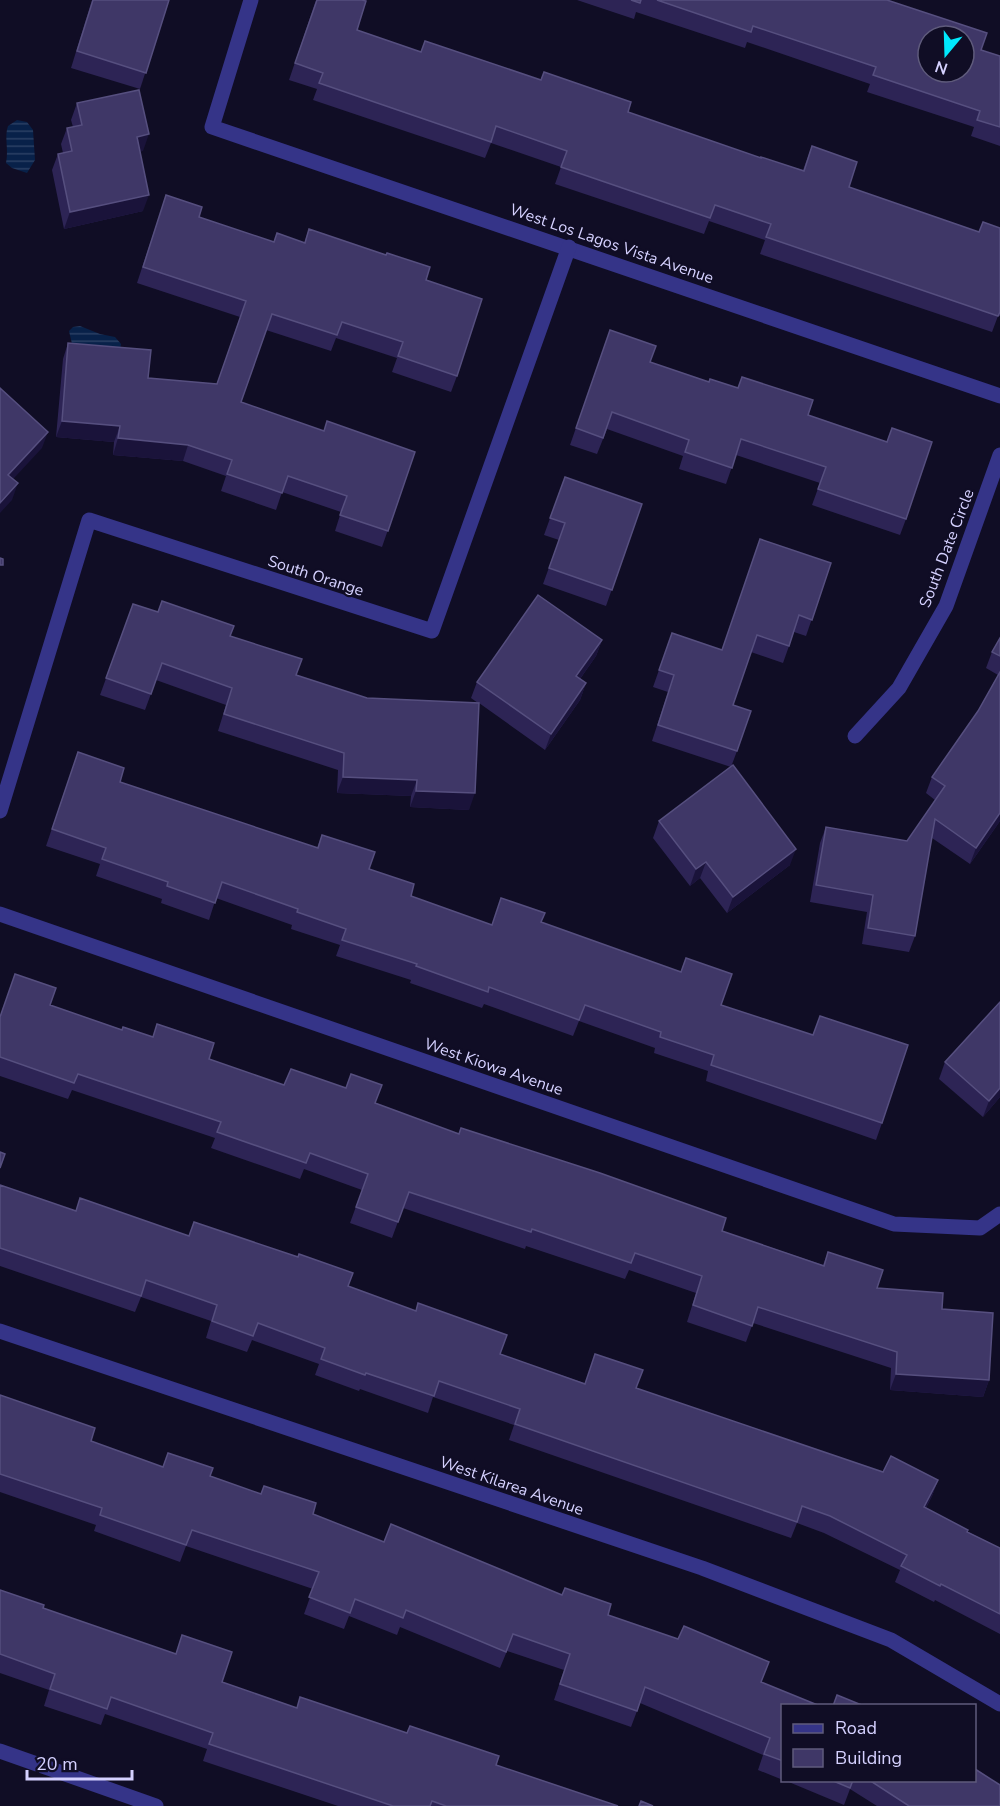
<svg xmlns="http://www.w3.org/2000/svg" width="1000" height="1806" font-family="'Nunito Sans',sans-serif">
<defs>
<pattern id="water-rules" width="6" height="5" patternUnits="userSpaceOnUse" patternTransform="scale(1.5)"><rect width="6" height="5" fill="#082149"/><path d="M0 2.5h6" fill="none" stroke="#2b4064"/></pattern>
</defs>
<rect width="100%" height="100%" fill="#100d25"/>
<g fill="url(#water-rules)">
<path d="M17 120 27 122 33 130 35 160 27 173 12 168 6 163C9 149 4 137 8 126Z"/>
<path d="M80 326 100 334 115 337 121 344 119 355 73 348 69 331 73 327Z"/>
</g>
<g fill="none" stroke-linecap="round" stroke-linejoin="round">
<g stroke="#353488" stroke-width="15">
<path d="M251 0 212 127 1000 396"/>
<path d="M855 736 899 688 946 606 1000 455"/>
<path d="M0 811 89 520 432 631 569 247"/>
<path d="M0 914 894 1224 980 1228 1000 1214"/>
<path d="M0 1331 702 1568 891 1640 1000 1704"/>
<path d="M0 1751 156 1806"/>
</g>
</g>
<g fill="#2d2455">
<path d="M92 0H169L140 89 71 68Z"/>
<path d="M316 0 357 30 421 52 628 112 761 158 803 170 812 146 849 187 979 232 1000 228V316H998L992 332 760 254 765 240 709 221 704 234 555 184 561 167 491 143 485 158 313 100 317 89 289 80Z"/>
<path d="M577 0H887L981 50 1000 56V146L971 136 974 127 867 92 870 84 747 42 745 48 636 12 634 19Z"/>
<path d="M77 103 143 151H140L143 211 64 229 52 170 58 154 63 153 61 144 67 128 73 127 71 120Z"/>
<path d="M166 195 199 217 274 242 304 243 309 229 426 280 457 376 451 392 392 372 397 358 336 338 331 351 266 330 241 402 324 431 415 452 382 547 335 531 341 512 282 492 276 510 221 491 226 476 183 461 113 455 114 442 56 437 63 359 68 343 148 378 217 384 240 317 137 283Z"/>
<path d="M610 330 650 362 808 415 906 519 900 535 812 505 820 483 736 455 726 484 679 469 683 456 607 429 597 454 570 445Z"/>
<path d="M565 477 642 504 606 606 543 584 559 540 544 535Z"/>
<path d="M831 563 806 636 794 632 783 663 751 652 733 705 737 751 731 767 790 865 727 913 700 878 690 886 653 838 659 821 731 767 652 741 668 692 653 687 672 633 722 650Z"/>
<path d="M133 604 230 636 296 675 367 698 478 703 471 698 477 682 602 640 596 656 580 679 586 683 580 700 545 750 479 703 469 810 410 807 411 796 337 793 338 770 218 731 226 705 156 680 145 710 100 695Z"/>
<path d="M1000 638V821L970 864 932 838 915 936 909 952 862 944 867 912 810 902 820 843 826 827 907 841 935 800 926 793 932 777 978 711 998 675 986 668 992 652Z"/>
<path d="M78 752 120 782 317 848 322 835 369 869 411 896 492 925 541 922 721 1005 813 1035 820 1016 882 1123 876 1140 706 1081 708 1071 654 1053 655 1048 579 1021 573 1036 484 1004 482 1008 410 983 411 980 336 956 340 945 291 929 292 925 216 898 209 920 161 903 162 899 96 876 100 864 46 846Z"/>
<path d="M1000 1002V1097L983 1117 939 1079 945 1062Z"/>
<path d="M50 1005 284 1085 375 1103 722 1231 823 1265 828 1252 877 1288 942 1309 989 1380 983 1397 890 1390 891 1368 753 1323 746 1342 687 1322 696 1293 629 1270 625 1279 526 1246 525 1249 403 1208 392 1238 350 1223 362 1190 304 1169 300 1179 211 1148 215 1138 72 1090 68 1099 0 1076V1016Z"/>
<path d="M0 1185 76 1211 189 1236 348 1286 500 1354 584 1383 636 1388 883 1472 938 1480 932 1496 926 1508 968 1532 1000 1548V1634L935 1600 934 1602 895 1582 900 1570 824 1533 797 1523 791 1538 509 1440 514 1425 433 1397 428 1413 360 1389 359 1391 315 1375 319 1364 252 1340 247 1352 206 1338 211 1321 141 1297 135 1312 0 1266Z"/>
<path d="M0 1395 91 1441 163 1467 210 1476 313 1514 384 1542 608 1615 762 1682 783 1706V1780L758 1770 763 1755 640 1703 631 1727 554 1700 564 1670 507 1651 500 1668 400 1627 397 1635 349 1616 344 1629 304 1614 313 1589 186 1546 180 1562 94 1531 96 1525 0 1492Z"/>
<path d="M0 1590 222 1682 297 1708 496 1765 618 1806H338L203 1761 207 1749 105 1714 101 1725 44 1706 49 1690 0 1673Z"/>
<path d="M784 1780H975L1000 1806H877L850 1789 844 1805Z"/>
</g>
<g fill="#1a133a">
<path d="M149 134 143 151 131 154 137 137Z"/>
<path d="M149 195 143 211 64 229 70 212Z"/>
<path d="M62 421 120 426 114 442 56 437Z"/>
<path d="M48 432 42 448 2 491 8 475Z"/>
<path d="M118 438 188 445 183 461 113 455Z"/>
<path d="M18 483 12 500 0 513V503Z"/>
<path d="M602 640 596 656 570 693 576 676Z"/>
<path d="M586 683 580 700 545 750 551 734Z"/>
<path d="M343 777 417 780 411 796 337 793Z"/>
<path d="M416 791 475 793 469 810 410 807Z"/>
<path d="M1000 813V821L970 864 976 848Z"/>
<path d="M796 849 790 865 727 913 733 897Z"/>
<path d="M706 862 700 878 690 886 696 869Z"/>
<path d="M1000 1088V1097L983 1117 989 1101Z"/>
<path d="M896 1374 989 1380 983 1397 890 1390Z"/>
<path d="M938 1480 932 1496 918 1523 924 1507Z"/>
</g>
<g fill="#3f3767" stroke="#564f7f" stroke-width="1.5" fill-rule="evenodd">
<path d="M93 0H169L146 73 77 51Z"/>
<path d="M317 0H362L366 1 357 30 421 52 425 41 541 80 544 72 631 102 628 112 761 158V157L804 171 812 146 857 162 849 187 979 232 983 222 1000 228V312L998 316 766 237 771 224 715 205 710 218 561 167 567 151 496 126 491 142 319 83 323 73 295 63Z"/>
<path d="M631 0H641L640 3Z"/>
<path d="M657 0H887L987 33 981 50 1000 56V127L977 120 980 111 873 75 876 67 753 26 751 32ZM928 36H964V72H928Z"/>
<path d="M139 90 149 134 137 137 149 195 70 212 58 154 72 151 67 128 82 125 77 103Z"/>
<path d="M166 195 202 207 199 217 274 242 277 233 305 243 309 229 386 255 387 253 430 267 426 280 482 299 457 376 398 356 403 342 342 322 337 335 272 314 241 402 324 431 327 421 415 452 388 531 340 515 347 496 288 476 282 493 227 474 232 460 188 445 118 438 120 426 62 421 68 343 151 350 148 378 217 384 246 301 143 267Z"/>
<path d="M610 330 656 346 650 362 709 382 710 379 738 388 742 377 813 400 808 415 887 442 892 428 932 442 906 519 818 489 826 467 741 439 732 468 685 452 689 440 612 412 603 438 576 428Z"/>
<path d="M0 388 48 432 8 475 18 483 0 503Z"/>
<path d="M565 477 642 504 612 590 549 568 565 523 550 518Z"/>
<path d="M760 539 831 563 812 620 799 615 789 646 757 635 733 705 751 711 737 751 658 725 674 675 659 670 672 633 722 650Z"/>
<path d="M0 558 3 559V565H0Z"/>
<path d="M538 595 602 640 576 676 586 683 551 734 477 682Z"/>
<path d="M162 601 234 626 230 636 302 659 296 675 367 698 479 703 475 793 416 791 417 780 343 777 344 753 224 714 232 688 162 663 151 694 106 678 133 604 158 612Z"/>
<path d="M1000 638V656L992 652Z"/>
<path d="M1000 672V813L976 848 935 819 915 936 868 928 873 895 816 885 826 827 907 841 945 786 932 777 978 711Z"/>
<path d="M78 752 124 768 120 782 318 848 322 835 375 852 369 869 414 884 411 896 492 925 501 898 545 913 541 922 681 972 686 958 732 974 721 1005 813 1035 820 1016 908 1045 882 1123 711 1065 714 1055 660 1037 661 1032 585 1005 579 1020 489 987 488 992 416 966 417 964 342 940 346 929 297 912 298 909 222 882 215 903 167 886 168 882 102 859 106 848 52 829Z"/>
<path d="M733 765 796 849 733 897 706 862 696 869 659 821Z"/>
<path d="M15 974 56 988 50 1005 122 1030 123 1027 153 1037 157 1024 214 1043 209 1059 284 1085 291 1069 346 1088 351 1074 382 1085 375 1103 459 1134 461 1128 600 1173 726 1218 722 1231 824 1266 828 1252 883 1270 877 1288 943 1293 942 1309 993 1313 989 1380 896 1374 897 1352 758 1307 752 1326 693 1305 702 1276 635 1253 631 1263 532 1229 531 1232 409 1192 398 1222 356 1207 368 1174 310 1153 306 1163 217 1132 221 1122 78 1074 74 1083 0 1057V1017Z"/>
<path d="M1000 1002V1088L989 1101 945 1062Z"/>
<path d="M0 1152 5 1154 0 1168Z"/>
<path d="M0 1185 76 1211 80 1198 189 1236 194 1222 298 1257 299 1254 353 1273 348 1286 416 1311 418 1303 507 1335 500 1354 585 1384 595 1354 643 1370 636 1388 883 1472 891 1456 938 1480 924 1507 968 1530 967 1532 1000 1548V1614L941 1584 940 1586 901 1566 907 1555 830 1516 802 1506 797 1522 515 1424 520 1409 439 1381 434 1396 366 1373 365 1375 321 1359 325 1348 258 1323 253 1336 212 1321 217 1305 146 1280 141 1296 0 1248Z"/>
<path d="M0 1395 95 1428 91 1441 163 1467 168 1453 213 1468 210 1476 261 1494 264 1486 316 1503 313 1514 384 1542 391 1524 562 1595 565 1588 611 1604 608 1615 678 1639 684 1626 769 1662 761 1682 820 1706H783V1761L764 1754 770 1738 645 1687 637 1711 560 1684 570 1654 513 1634 506 1652 406 1610 403 1618 355 1599 350 1613 309 1597 319 1572 192 1530 186 1545 100 1515 102 1508 0 1474Z"/>
<path d="M0 1590 44 1605 43 1608 176 1654 182 1635 232 1652 222 1682 297 1708 300 1697 407 1733 410 1726 499 1756 496 1765 618 1806H446L432 1801 430 1806H393L209 1744 213 1733 111 1697 107 1709 50 1689 55 1674 0 1654Z"/>
<path d="M837 1695 864 1706H833Z"/>
<path d="M975 1769 1000 1785V1806H909L869 1780H975Z"/>
<path d="M831 1780H853L850 1788Z"/>
<path d="M641 1801 653 1806H639Z"/>
</g>
<g text-anchor="middle" stroke-width="4.5" stroke-linejoin="round" paint-order="stroke">
<g font-size="16" fill="#d5d1ff" stroke="#100d25">
<text transform="translate(612 243) rotate(19)" y="6">West Los Lagos Vista Avenue</text>
<text transform="translate(946 548) rotate(-69)" y="6">South Date Circle</text>
<text transform="translate(316 575) rotate(18)" y="6">South Orange</text>
<text transform="translate(494 1066) rotate(19)" y="6">West Kiowa Avenue</text>
<text transform="translate(512 1485) rotate(19)" y="6">West Kilarea Avenue</text>
</g>
</g>
<rect x="781" y="1704" width="195" height="78" fill="#100d25" stroke="#5f5b7c" stroke-width="1.5"/>
<rect x="793" y="1724" width="30" height="9" fill="#353488" stroke="#5f5b7c" stroke-width="1.5"/>
<text x="835" y="1734" font-size="18" fill="#d5d1ff">Road</text>
<rect x="793" y="1749" width="30" height="18" fill="#3f3767" stroke="#5f5b7c" stroke-width="1.5"/>
<text x="835" y="1764" font-size="18" fill="#d5d1ff">Building</text>
<g transform="translate(946 54) rotate(199)"><circle r="28" fill="#100d25" stroke="#5f5b7c" stroke-width="1.5"/>
<path d="M0-4.5L10 22L0 15L-10 22Z" fill="#00e8fc"/>
<text y="-9" font-size="16" font-weight="bold" text-anchor="middle" fill="#d5d1ff">N</text>
</g>
<path d="M27 1770v9h105v-9" fill="none" stroke="#d5d1ff" stroke-width="3"/>
<text x="36" y="1770" font-size="18" fill="#d5d1ff" stroke="#100d25" stroke-width="4.5" paint-order="stroke">20 m</text>
</svg>
